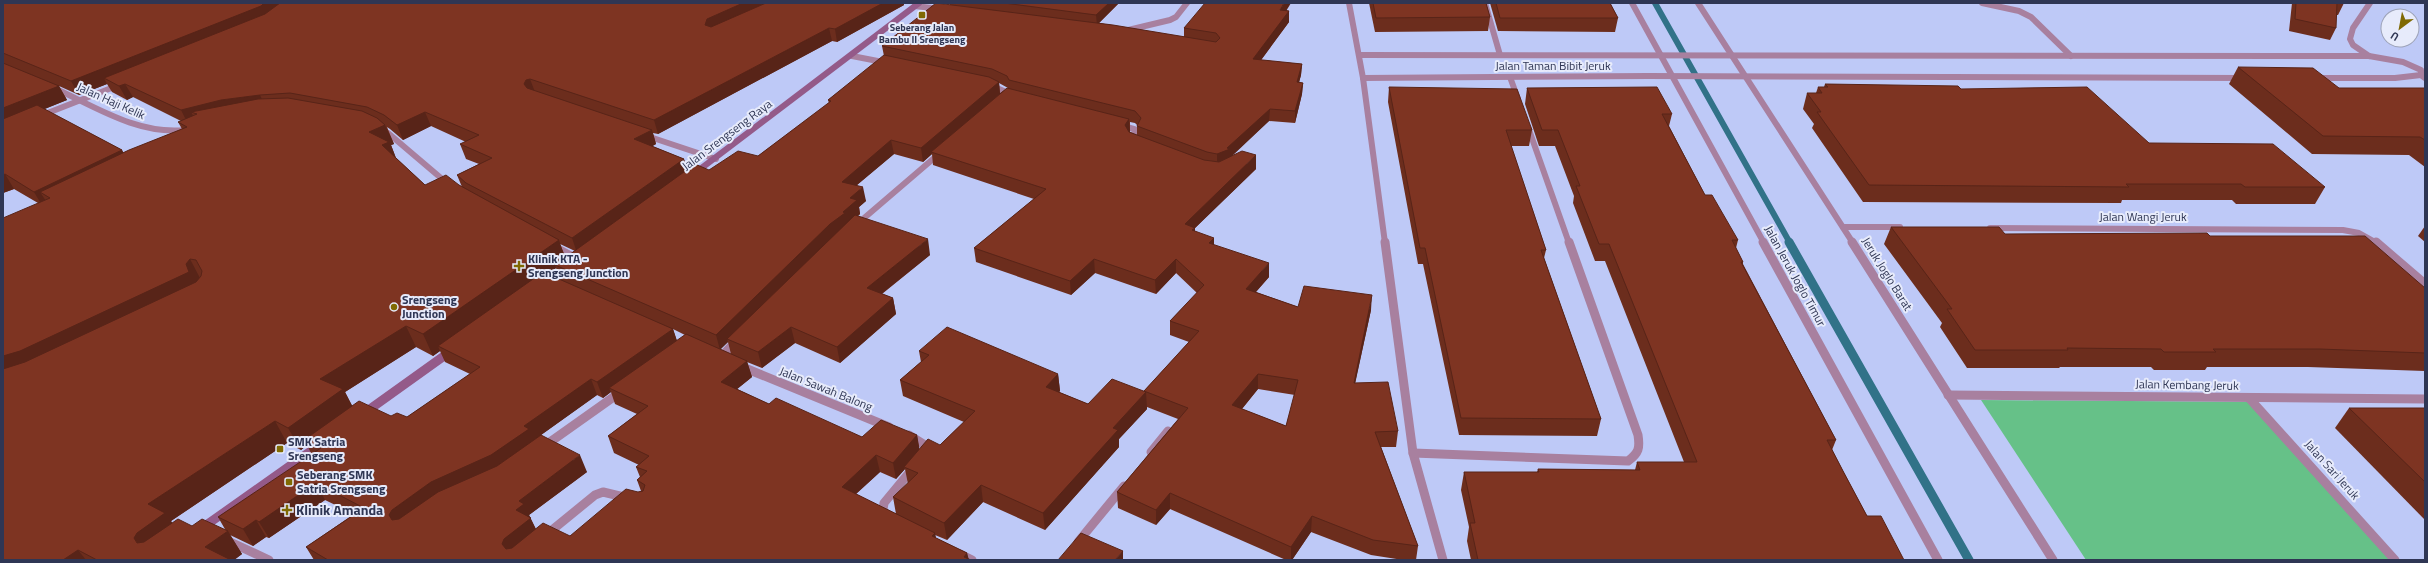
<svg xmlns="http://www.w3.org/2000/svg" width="2428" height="563" font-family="'Titillium Web',sans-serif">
<rect width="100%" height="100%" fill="#bec9f7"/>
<path fill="#66c188" d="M1981 400 2256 402 2397 560H2086Z"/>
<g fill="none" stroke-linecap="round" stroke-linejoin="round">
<path stroke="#317288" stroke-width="6" d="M1655 3 1790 243"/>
<path stroke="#317288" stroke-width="9" d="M1789 242 1969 560"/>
<g stroke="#a8809f" stroke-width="6">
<path d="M1349 3 1363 78 1385 243"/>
<path d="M1485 3 1500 55"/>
<path d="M1632 3 1764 243"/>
<path d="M1698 3 1853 243"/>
<path d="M1982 3 2019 11 2031 17 2071 56"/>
<path d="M915 6 940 9"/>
<path d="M1124 31 1170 20 1176 17 1187 3"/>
<path d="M1360 55 2369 56 2403 62 2421 70V75L2425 78"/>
<path d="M852 56 888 63"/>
<path d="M2369 56 2353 45 2350 39 2353 28 2370 3"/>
<path d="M1510 77 1518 99"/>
<path d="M1363 78 1648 76 2242 78"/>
<path d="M2316 78H2395L2421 75"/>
<path d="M990 85 1006 92 1004 99"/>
<path d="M40 116 119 85"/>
<path d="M1120 125 1137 130 1130 139 1132 141"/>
<path d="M1528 127 1569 243"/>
<path d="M644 135 716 159"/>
<path d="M856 225 940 153"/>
<path d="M1843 227H1900"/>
<path d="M1990 228 2343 230 2359 233 2377 243"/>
</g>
<g stroke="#a8809f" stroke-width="9">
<path d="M1385 242 1413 453 1443 560"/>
<path d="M1763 242 1938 560"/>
<path d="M1852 242 2053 560"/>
<path d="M2376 242 2425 284"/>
<path d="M721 357 737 340"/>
<path d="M740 366 889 427"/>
<path d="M1948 395 2425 399"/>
<path d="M2249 398 2395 560"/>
<path d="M909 435 925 445 926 453"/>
<path d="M543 447 622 391"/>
<path d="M1151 452 1168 431"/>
<path d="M1413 453 1628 461C1639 453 1640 448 1638 435L1569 242"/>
<path d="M887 516 883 510 884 503 913 468"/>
<path d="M546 535 595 495 603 492 628 498"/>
<path d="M228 541 269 560"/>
<path d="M1078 542 1124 486"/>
<path d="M960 554 972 560"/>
</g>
<g stroke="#a8809f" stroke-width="6">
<path d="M52 87C94 106 137 135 185 130"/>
<path d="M381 130 388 133 448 184"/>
</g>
<path stroke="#a8809f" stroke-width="9" d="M554 247 578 260"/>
<path stroke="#945a89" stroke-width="6" d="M695 173 919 3"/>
<g stroke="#945a89" stroke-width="9">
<path d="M363 414 451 351"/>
<path d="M202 528 318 446"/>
</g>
</g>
<g fill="#6c2d1d" fill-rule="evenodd">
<path d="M3 3H904V5L837 42 832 41 658 134 653 133 656 144 652 146 684 159 687 170H709L758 156 829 103 828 100 884 56 882 46 950 5V3H1119L1099 23 1184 37V28L1286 10 1289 11V22L1261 60 1302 64 1301 75 1299 82 1303 83 1302 94 1295 123 1269 121 1231 156 1256 169 1195 228V231L1214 245 1269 277 1256 292 1298 307 1371 310 1355 383 1398 431 1396 447H1381L1418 546 1416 560H1403L1371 555 1311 532 1292 560H1286L1170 509 1156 525 1118 508 1117 492 1178 419 1147 407V409L1119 439V447L1045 530 983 502 947 540 935 535 936 538 967 553 968 559 971 560H314L306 547 354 514 325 500 269 538 266 537 253 546 230 535 242 554 234 560H3L38 203 14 189 3 193ZM999 83 1008 88 1000 93ZM107 84 112 92 127 100 133 97 181 121 178 122 182 129 123 153 122 150 44 109 67 100 59 86 79 95ZM1130 122 1135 123 1137 125V135L1130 132ZM431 126 466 142 460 144 466 159 479 164 457 175 462 187 459 185H425L396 158 391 145 394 144 387 127 390 129 403 140ZM894 154 923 162 932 154 933 165 1034 199 974 248 976 262 1071 295 1095 273 1156 294 1176 273 1197 293 1170 321V335L1189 342 1144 391 1088 404 1059 392 1060 391 1058 374 919 351 921 362 900 380 903 396 964 422 940 445 919 450 917 435 862 437 769 404 737 389 752 377 747 362 762 368 795 343 840 363 896 314 893 298 882 294 930 255 858 216 860 214 859 207 866 201 857 185ZM560 244 575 251 566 258ZM556 268 561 280 548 274ZM673 329 685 335 677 341ZM728 342 731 354 720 349ZM416 347 433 356 440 351 445 362 470 374 407 417 391 416 352 406 345 392ZM1258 389 1295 395 1286 426 1242 409ZM611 392 615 404 637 414 608 436 614 453 639 465 636 467 640 477 637 480 641 491 638 492 570 536 536 529 529 515 587 472 541 435 597 395 603 398ZM287 443 301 450 307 445 312 455 218 517 226 531 172 523 171 521ZM905 469 908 484 893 497 896 514 856 494 880 472 896 479Z"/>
<path d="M1369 3H1486L1490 17 1488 31 1375 32Z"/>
<path d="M1490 3H1610L1618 18 1615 32 1498 31Z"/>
<path d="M2292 3H2344L2338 15H2336V28L2330 40 2289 31Z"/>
<path d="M2238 67 2339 88H2425V167L2409 155 2312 154 2229 84Z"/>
<path d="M1825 84 1961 89 2149 143 2325 187 2315 204H2236L2232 200H2122L2121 203 1863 202 1812 128 1814 124 1803 109 1807 93H1816L1818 87H1824Z"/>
<path d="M1389 87 1532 130 1529 146H1511L1546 250 1544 258 1601 419 1597 436 1459 435 1423 264H1418L1388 102Z"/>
<path d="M1527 88 1672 114 1669 126 1705 195 1738 240 1736 248 1743 262V264L1836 440 1832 450 1867 516 1904 560H1471L1467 541 1469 527 1461 490 1464 472H1537L1538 469 1635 470 1637 462H1684L1605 261H1595L1573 203 1574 196 1555 146H1539L1525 104Z"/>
<path d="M2425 226V242L2418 236Z"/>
<path d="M1891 227 2005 234 2210 236 2425 288V371L2308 367H2207L2205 370H2154L2151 367H2060L2059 368H1967L1940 327 1942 323 1884 244Z"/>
<path d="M2349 408H2425V520L2335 428Z"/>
</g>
<g fill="#582418">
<path d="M264 3H286L267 19 104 78 107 84 79 95 71 81Z"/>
<path d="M743 3H774L708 38 705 25 707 19Z"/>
<path d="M883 3H904V5L837 42 835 29Z"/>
<path d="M1109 3H1119L1097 25 1096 15Z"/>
<path d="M1284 3H1291L1280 21V10Z"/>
<path d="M1289 11V22L1253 71V59Z"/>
<path d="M829 28 832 41 658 134 654 120Z"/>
<path d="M1302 64 1301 75 1296 94 1297 82Z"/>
<path d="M530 79 535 92 530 93 524 84 526 80Z"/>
<path d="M999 82 1000 94 931 152 932 154 923 162 921 148Z"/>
<path d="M1303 83 1302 94 1295 123V111Z"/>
<path d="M125 84 133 97 127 100 119 86Z"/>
<path d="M59 86 67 100 3 126V108Z"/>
<path d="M260 95 266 108 197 114 191 112 197 122 188 124 181 110 221 100Z"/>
<path d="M1270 109 1269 121 1230 158 1217 166V154L1227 148Z"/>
<path d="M425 112 431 126 403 140 397 125Z"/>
<path d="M1129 119 1130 132 1125 138V125Z"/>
<path d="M385 125 394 144 391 145 397 161 369 132Z"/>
<path d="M652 130 656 144 639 154 634 139Z"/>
<path d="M891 140 894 154 845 195 842 182Z"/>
<path d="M122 150 130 165 50 198 40 192 48 204 43 207 34 192Z"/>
<path d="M1256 155V169L1195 228V242L1185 224Z"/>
<path d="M684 159 688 174 577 253 572 238Z"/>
<path d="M5 174 14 189 3 193V175Z"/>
<path d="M863 187 866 201 859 207 860 214 847 225 727 339 728 342 720 350 716 335 830 224 850 198Z"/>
<path d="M1214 238V252L1209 243Z"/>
<path d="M928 239 930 255 870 303 867 288Z"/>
<path d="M559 240 566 261 555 265 556 268 443 349 438 346 440 351 433 356 423 334Z"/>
<path d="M190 259 201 280 3 383V356L186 264Z"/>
<path d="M1094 259 1095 273 1071 295 1070 281Z"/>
<path d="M1176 259V273L1156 294 1155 280Z"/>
<path d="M1269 263V277L1246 303V289Z"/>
<path d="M1372 295 1371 310 1352 398 1354 383Z"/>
<path d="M893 298 896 314 840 363 837 347Z"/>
<path d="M406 326 416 347 345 392 355 411 304 440 307 445 301 450 288 428 320 379Z"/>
<path d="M791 327 795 343 762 368 758 352Z"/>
<path d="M673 329 678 344 609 388 611 392 603 398 597 382Z"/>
<path d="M747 361 752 377 726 398 721 382Z"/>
<path d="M1058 374 1060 391 1048 403 1046 387Z"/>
<path d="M1258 374V389L1232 421V405Z"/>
<path d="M591 379 597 395 534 440 536 445 398 531 389 515 392 510 431 482 524 426Z"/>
<path d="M1146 392 1147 409 1119 439V447L1045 530 1043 513 1113 428Z"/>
<path d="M275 421 287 443 171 521 180 535 150 560 134 538 148 504Z"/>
<path d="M917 435 920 451 904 467 905 469 896 479 893 463Z"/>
<path d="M580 455 587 472 529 515 538 534 510 560 502 544 519 501Z"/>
<path d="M876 455 880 472 846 503 842 487Z"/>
<path d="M316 483 325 500 269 538 259 522Z"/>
<path d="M981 485 983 502 947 540 944 523Z"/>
<path d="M1170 493V509L1156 525V510Z"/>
<path d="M1312 516 1311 532 1292 560H1291V547Z"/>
<path d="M256 520 266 537 253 546 243 529Z"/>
<path d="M228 531 242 554 234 560H214L205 547Z"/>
<path d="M935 533 938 549 932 536Z"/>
<path d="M78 550 86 560H63Z"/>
<path d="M1123 551V560H1115Z"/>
<path d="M967 553 969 560 964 557Z"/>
</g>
<g fill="#7e3422" stroke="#582418" fill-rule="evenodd">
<path d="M3 3H264L261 6 71 81 3 53Z"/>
<path d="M280 3H743L707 19 705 25 711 27 766 3H883L835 29 829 28 654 120 530 79 526 80 524 84 527 88 652 130 634 139 684 159 572 238 466 183 457 175 492 158 460 144 479 135 425 112 397 125 384 115 367 107 290 93 260 95 221 100 181 110 125 84 119 86 104 78 265 14Z"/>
<path d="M936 3 1113 25 1216 42 1220 38 1216 33 1184 28 1205 3H1284L1280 10 1289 11 1253 59 1302 64 1297 82 1303 83 1295 111 1270 109 1227 148 1230 149 1217 154 1207 152 1137 126 1141 118 1135 111 1009 80 1007 76 992 69 882 46Z"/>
<path d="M1004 3H1109L1096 15Z"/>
<path d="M1373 3H1486L1490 17 1376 18Z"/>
<path d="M1496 3H1610L1618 18H1500Z"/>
<path d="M2296 3H2337L2336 28 2295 19Z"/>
<path d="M884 55 989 77 999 82 921 148 891 140 842 182 863 187 850 198 857 200 843 212 845 213 830 224 716 335 555 265 695 164 709 170 738 151 758 156 831 101 828 100Z"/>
<path d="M3 63 59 86 3 108Z"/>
<path d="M2238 67 2313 68 2339 88H2425V140L2420 137 2323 136Z"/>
<path d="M1825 84 1958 86 1961 89 2087 87 2149 143 2273 144 2325 187H2245L2241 184H2126L2129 187 1869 185 1817 112H1821L1807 93H1822L1818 87H1828Z"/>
<path d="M1389 87 1517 89 1532 130H1506L1546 250H1541L1601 419 1461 418 1425 248H1420Z"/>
<path d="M1657 87 1672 114H1662L1705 195H1712L1738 240H1732L1743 262H1741L1836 440H1827L1843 471 1867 516H1881L1904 560H1478L1470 523H1475L1464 472H1539L1538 469 1640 470 1637 462H1697L1609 244H1599L1576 186H1580L1558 130H1542L1527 88Z"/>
<path d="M1007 88 1129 119 1125 125 1129 132 1204 160 1219 162 1242 151 1256 155 1185 224 1195 228 1192 230 1214 238 1209 243 1269 263 1246 289 1298 307 1304 286 1372 295 1354 383 1388 382 1398 431 1375 432 1418 546 1373 540 1312 516 1291 547 1170 493 1156 510 1117 492 1188 408 1144 391 1199 331 1170 321 1204 285 1176 259 1155 280 1094 259 1070 281 974 248 1046 189 931 152ZM1258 374 1298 380 1286 426 1232 405Z"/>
<path d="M288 98 362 111 377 118 385 125 369 132 389 142 382 145 425 185 446 175 459 185 559 240 423 334 406 326 320 379 343 389 288 428 275 421 148 504 165 513 137 533 134 538 137 543 144 542 178 519 192 526 202 519 228 531 205 547 231 560H97L78 550 63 560H3V369L25 362 196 282 201 276 202 271 196 260 190 259 186 264 189 272 20 351 3 356V218L50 198 40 192 129 150 187 127 178 122 197 114 191 112 258 99Z"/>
<path d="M37 105 122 150 34 192 5 174 3 175V119Z"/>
<path d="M855 215 928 239 867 288 893 298 837 347 791 327 758 352 727 339Z"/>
<path d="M1891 227H1999L2005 234 2207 233 2210 236H2365L2425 288V353L2320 349H2213L2216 352H2164L2161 349 2067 348 2068 350H1975L1947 309H1952Z"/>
<path d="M543 272 673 329 597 382 591 379 524 426 529 429 491 455 431 482 392 510 389 515 392 520 399 519 438 492 497 466 541 435 580 455 519 501 524 504 516 510 531 518 504 539 502 544 506 549 512 548 543 523 570 536 626 489 638 492 643 491 645 485 637 480 647 471 636 467 649 456 608 436 648 406 609 388 686 334 747 361 721 382 769 404 776 398 862 437 881 420 917 435 893 463 876 455 842 487 935 533 932 536 967 553 964 557 971 560H328L306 547 364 508 316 483 259 522 256 520 243 529 218 517 321 448 304 440 359 401 391 416 397 413 407 417 480 367 438 346Z"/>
<path d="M947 327 1058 374 1046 387 1088 404 1112 379 1146 392 1113 428 1118 430 1043 513 981 485 944 523 893 497 918 473 904 467 928 439 940 445 975 411 900 380 929 355 919 351Z"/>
<path d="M2349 408H2425V482Z"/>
<path d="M1081 533 1123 551 1115 560H1058Z"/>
</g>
<g fill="#806a03" stroke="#e7ebfb" stroke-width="1.5">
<rect x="918" y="11" width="8" height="8" rx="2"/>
<path d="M517 260h4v4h4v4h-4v4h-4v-4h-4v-4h4z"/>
<circle cx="394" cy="307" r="4"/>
<rect x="276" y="445" width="8" height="8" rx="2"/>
<rect x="285" y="478" width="8" height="8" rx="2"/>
<path d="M285 504h4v4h4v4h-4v4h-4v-4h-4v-4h4z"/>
</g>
<g text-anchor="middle" stroke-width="4" stroke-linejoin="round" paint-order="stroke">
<g font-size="10" font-weight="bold" fill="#2f3654" stroke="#e7ebfb">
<text x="922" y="31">Seberang Jalan<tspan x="922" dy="12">Bambu II Srengseng</tspan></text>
</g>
<g font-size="12" fill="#2f3654" stroke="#e7ebfb">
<text x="1553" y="70">Jalan Taman Bibit Jeruk</text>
<text transform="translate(111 101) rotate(24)" y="4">Jalan Haji Kelik</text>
<text transform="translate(727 135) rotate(-37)" y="4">Jalan Srengseng Raya</text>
<text x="2143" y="221">Jalan Wangi Jeruk</text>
<text transform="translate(1887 274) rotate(58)" y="4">Jeruk Joglo Barat</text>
<text transform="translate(1795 276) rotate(61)" y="4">Jalan Jeruk Joglo Timur</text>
<text transform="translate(2187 385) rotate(1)" y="4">Jalan Kembang Jeruk</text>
<text transform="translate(826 389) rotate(22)" y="4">Jalan Sawah Balong</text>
<text transform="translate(2332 470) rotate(48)" y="4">Jalan Sari Jeruk</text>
</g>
<g font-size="12" font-weight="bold" fill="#2f3654" stroke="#e7ebfb" text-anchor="start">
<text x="528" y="263">Klinik KTA -<tspan x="528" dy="14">Srengseng Junction</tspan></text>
<text x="402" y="304">Srengseng<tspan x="402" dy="14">Junction</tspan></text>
<text x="288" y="446">SMK Satria<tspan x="288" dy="14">Srengseng</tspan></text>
<text x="297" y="479">Seberang SMK<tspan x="297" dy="14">Satria Srengseng</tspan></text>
</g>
<g font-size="14" font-weight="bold" fill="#2f3654" stroke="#e7ebfb" text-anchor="start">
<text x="296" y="515">Klinik Amanda</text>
</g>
</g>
<rect width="2428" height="563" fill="none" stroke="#2f3654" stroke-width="8"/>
<g transform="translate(2400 28) rotate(212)"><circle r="19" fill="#e7ebfb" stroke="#9da3b8"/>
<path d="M0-3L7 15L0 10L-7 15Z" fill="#806a03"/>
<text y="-6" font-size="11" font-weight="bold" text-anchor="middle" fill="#2f3654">U</text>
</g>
</svg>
